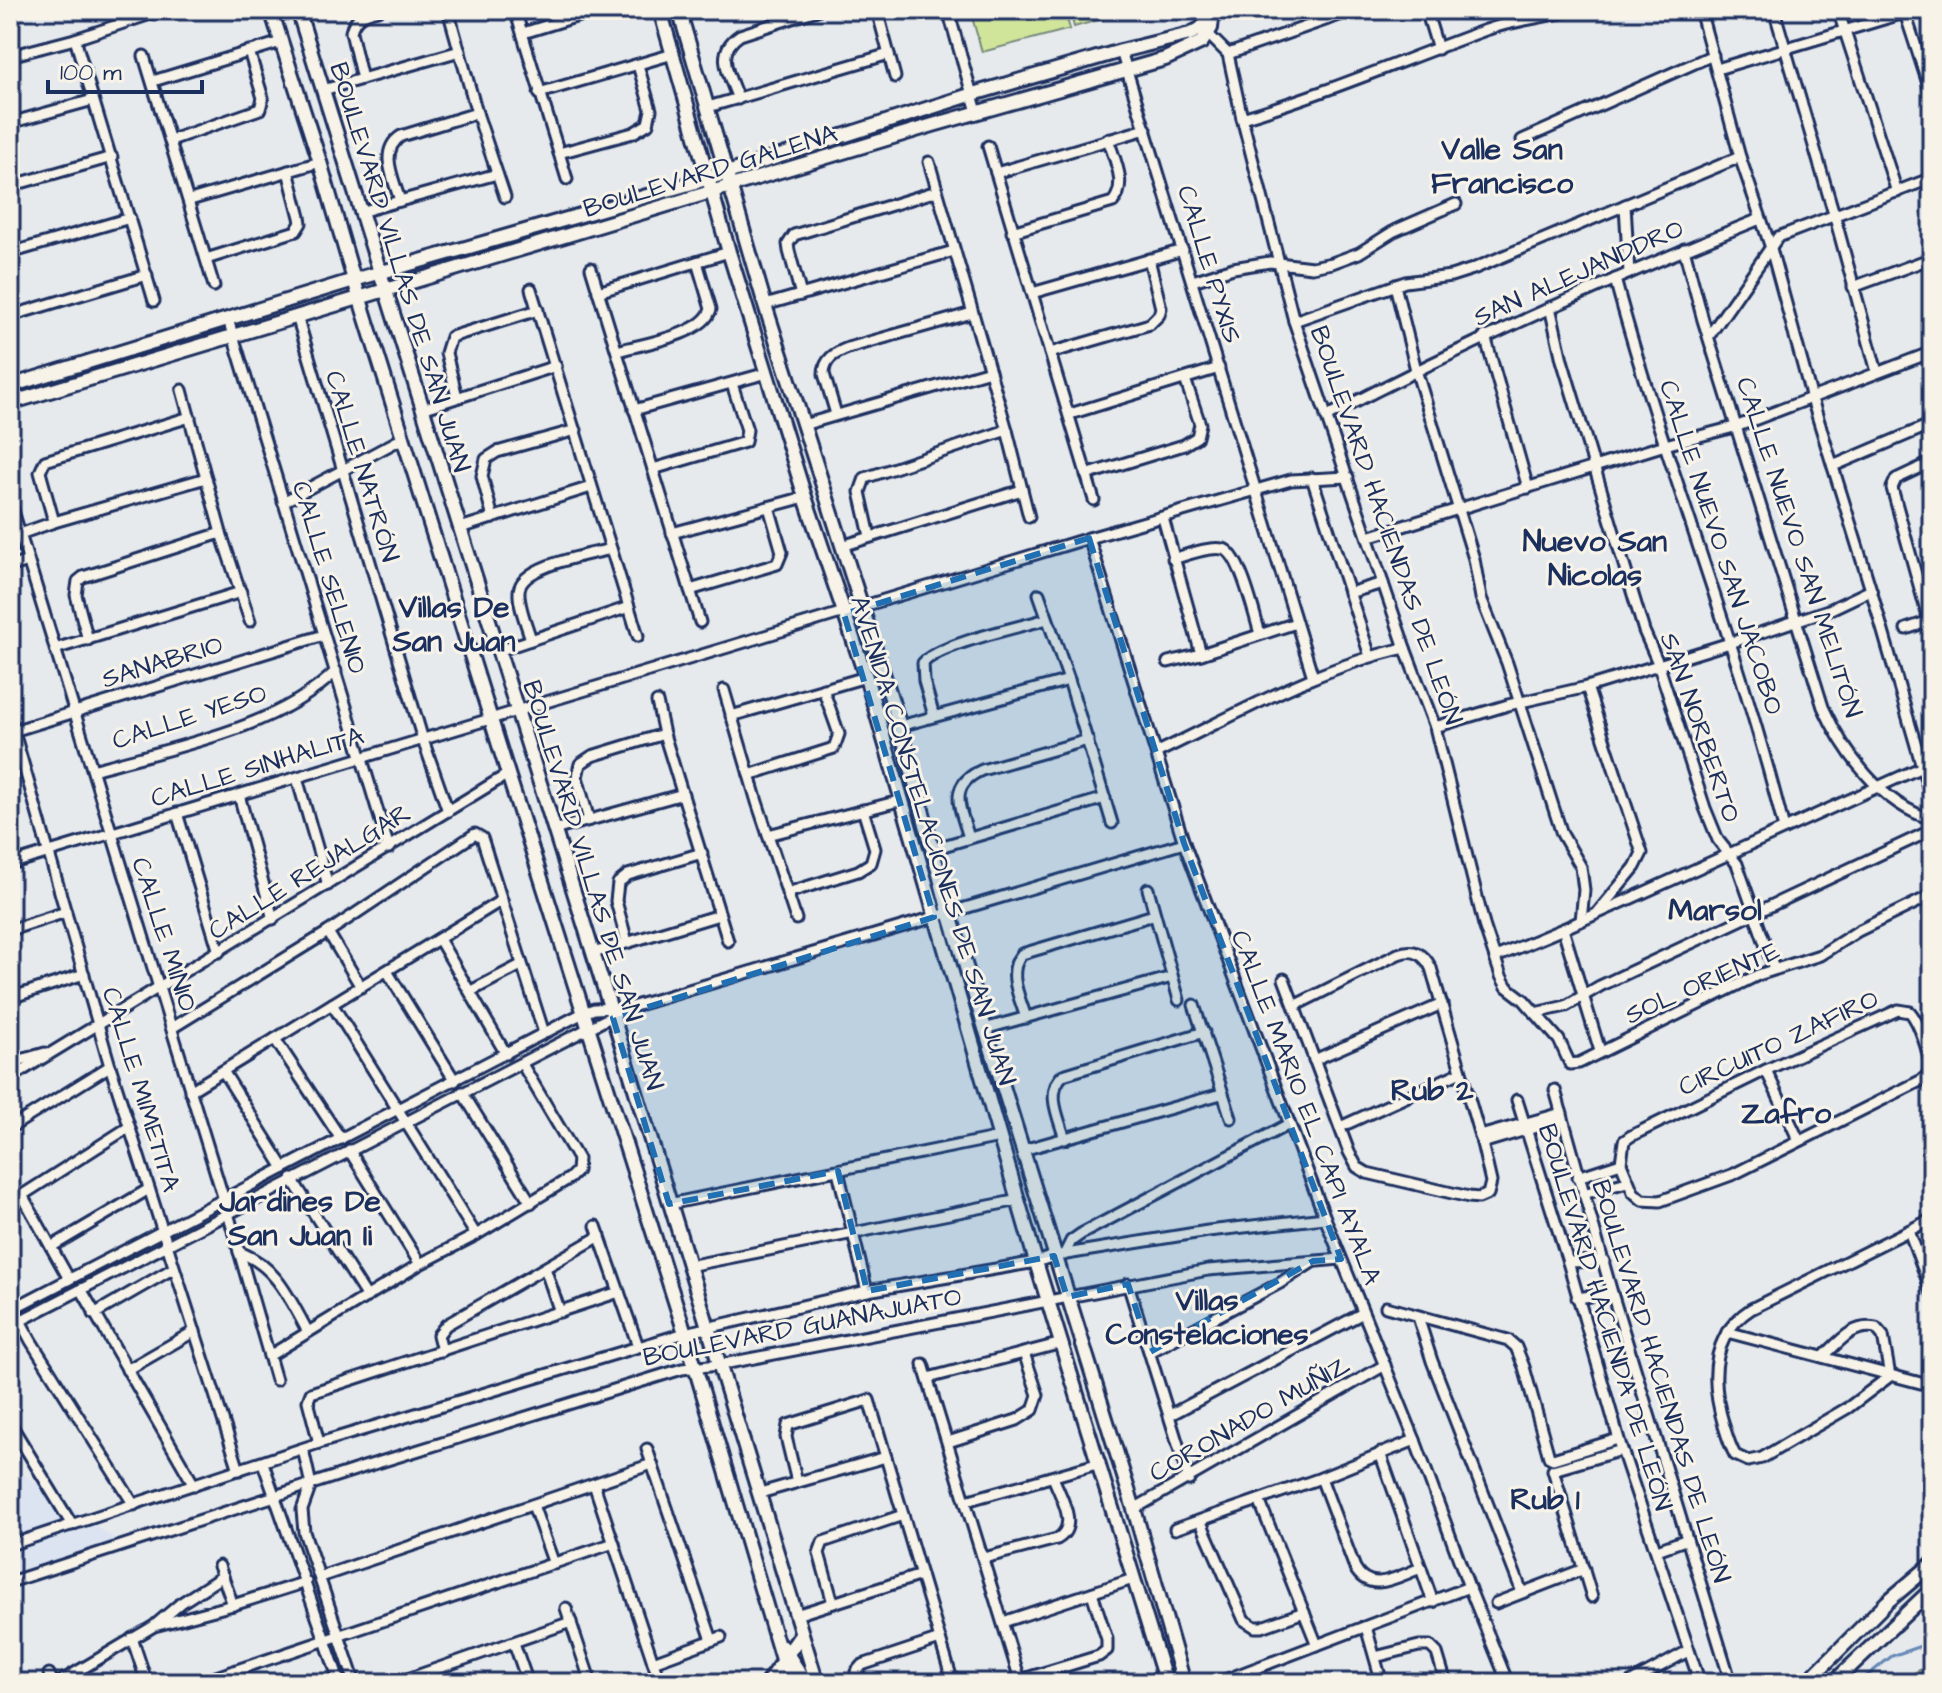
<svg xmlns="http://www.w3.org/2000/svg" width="1942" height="1693" font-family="'Architects Daughter',sans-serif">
<rect width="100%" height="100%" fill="#e7eaed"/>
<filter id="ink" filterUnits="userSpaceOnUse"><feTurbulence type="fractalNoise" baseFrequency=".0125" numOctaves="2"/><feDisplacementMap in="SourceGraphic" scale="16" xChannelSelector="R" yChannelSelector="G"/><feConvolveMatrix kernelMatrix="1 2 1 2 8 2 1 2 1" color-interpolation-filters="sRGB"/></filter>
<g filter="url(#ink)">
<path fill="#dce3f1" d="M10 1465 123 1545 10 1572Z"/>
<g fill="#d1e59a" stroke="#768a7c" stroke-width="2">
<path d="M970 10H1064L1070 29 982 52Z"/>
<path d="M1070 10H1134L1074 27Z"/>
<path d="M1932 1663V1683H1901L1900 1681Z"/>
</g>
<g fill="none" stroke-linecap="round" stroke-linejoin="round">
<path stroke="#6589b7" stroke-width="3" d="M1858 1683 1892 1656 1932 1642"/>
<g stroke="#1b2f5e" stroke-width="15">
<g id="street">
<path d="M448 10 477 113 505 197"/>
<path d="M515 10 567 179"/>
<path d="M877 10 895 77"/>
<path d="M948 10 977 112"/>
<path d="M1426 10 1438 49"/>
<path d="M1700 10 1740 157 1770 245 1812 399 1871 590 1932 801"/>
<path d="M1774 10 1834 214 1877 372"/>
<path d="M1838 10 1897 192"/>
<path d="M1904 10 1932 96"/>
<path d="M1204 30 1228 54 1242 118 1294 321 1405 648 1435 727 1484 925 1501 976 1507 987 1524 1000 1559 1040 1570 1064 1579 1063 1758 975 1820 955 1858 931 1932 895"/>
<path d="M523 33 598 10"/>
<path d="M75 39 154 301"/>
<path d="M1121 51 1313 677"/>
<path d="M1228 54 1354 10"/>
<path d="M10 56 75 39 163 10"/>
<path d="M144 56 214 286"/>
<path d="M1717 69 1914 10"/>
<path d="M362 79 351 32C354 17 364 13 378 10"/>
<path d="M153 81 281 42"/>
<path d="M323 90 460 51"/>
<path d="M539 93 673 54"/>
<path d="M738 99C729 75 714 52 740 35L817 10"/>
<path d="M708 107 889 54"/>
<path d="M1242 118C1324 94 1403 60 1483 31 1513 20 1543 18 1572 10"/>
<path d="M10 123 93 100"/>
<path d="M171 140 260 109 263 98 249 51"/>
<path d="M1522 140 1713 55"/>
<path d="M988 146 1094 500"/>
<path d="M559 153 633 133 648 124 651 110 638 65"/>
<path d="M929 162 1007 430 1029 517"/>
<path d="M996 173 1146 129"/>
<path d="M10 186 112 157"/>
<path d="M190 200 320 162"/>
<path d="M400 201C394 179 378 151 401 136L477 113"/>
<path d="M1625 205 1629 273"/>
<path d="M360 212 497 174"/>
<path d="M1012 232 1113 202C1128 184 1114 159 1108 139"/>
<path d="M1684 249 1703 320 1823 707C1843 751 1882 806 1932 819"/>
<path d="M10 253 130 218"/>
<path d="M206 259 296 231 301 223 300 217 288 171"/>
<path d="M591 268 700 622"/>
<path d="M1615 279C1665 465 1738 643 1784 829"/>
<path d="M1193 281 1233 268 1270 262 1312 267 1332 263 1359 253 1394 231 1456 204"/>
<path d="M1395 285 1416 370 1474 559 1481 598 1507 663 1562 834 1581 867 1584 890 1581 921"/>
<path d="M1853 287 1932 258"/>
<path d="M531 289 638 636"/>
<path d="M598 292 729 252"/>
<path d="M1032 293 1183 250"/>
<path d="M801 295 789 251 788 244 794 235 937 191"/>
<path d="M765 305 954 251"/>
<path d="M1550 307 1562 360 1644 631 1658 663 1705 808 1718 840 1737 864 1774 969"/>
<path d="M10 316 147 275"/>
<path d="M297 316 423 740 448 811"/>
<path d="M228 319 389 848"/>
<path d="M1294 321 1405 282 1451 276 1473 269 1740 157"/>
<path d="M1485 336 1528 488"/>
<path d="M1709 336 1778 237 1932 178"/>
<path d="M617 351C642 344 704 335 711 309L697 262"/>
<path d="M1050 353 1150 324 1159 315 1161 308 1149 259"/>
<path d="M182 390 221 533 250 621"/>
<path d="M457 397 446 353 451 337 538 310"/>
<path d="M422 409 556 366"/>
<path d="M634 410 767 373"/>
<path d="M836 414 824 374C824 359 835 353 848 348L972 313"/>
<path d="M1070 414 1219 368"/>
<path d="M1326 417C1467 343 1612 278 1760 219"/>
<path d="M803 425 990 371"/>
<path d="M1833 466 1932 424"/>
<path d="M653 469 745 442 747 430 732 384"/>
<path d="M1086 475 1184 445 1197 437 1200 424 1185 379"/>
<path d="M1312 478 1370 656"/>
<path d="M10 501 228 1213 276 1380"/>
<path d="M283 502 403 438"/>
<path d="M493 518 482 476 486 459 497 452 576 430"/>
<path d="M1163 518 1201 654"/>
<path d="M54 522 40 472 45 461 190 417"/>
<path d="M460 528 591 487"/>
<path d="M672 533 805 497"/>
<path d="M20 534 54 522 206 478"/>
<path d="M870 536 860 492 865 478 1007 430"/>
<path d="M1368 537 1665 445 1738 426 1932 352"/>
<path d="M1089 538 1184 843 1325 1218 1415 1440 1469 1587 1508 1683"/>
<path d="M842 546 1022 490"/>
<path d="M1173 559C1187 555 1209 546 1223 549 1240 552 1255 617 1260 634"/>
<path d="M10 567 28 561"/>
<path d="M690 590 777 564 782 552 769 507"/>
<path d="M1349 593 1383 583"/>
<path d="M1039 594 1069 680 1112 823"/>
<path d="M1929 621 1892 488 1896 479 1932 462"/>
<path d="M1906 629 1932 620"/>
<path d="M88 640 76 595 78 581 83 577 221 533"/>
<path d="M531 640C527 625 518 606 519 591 521 565 589 555 611 549"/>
<path d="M55 649 241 592"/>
<path d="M498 651 629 607"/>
<path d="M1168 662 1201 654 1296 623"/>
<path d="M1587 687 1642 853 1635 867 1598 912"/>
<path d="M724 690 757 802 796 919"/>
<path d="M657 702 664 734 728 941"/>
<path d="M731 716 866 677"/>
<path d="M934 716 924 681 923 663C939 644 1020 627 1047 619"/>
<path d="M10 718 110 1066 239 1470"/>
<path d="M900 726 1069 680"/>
<path d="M1435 727 1508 705 1587 687 1730 643 1831 609 1871 590"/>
<path d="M10 732 324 635"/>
<path d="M1158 752C1238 714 1318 667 1405 648"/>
<path d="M93 770C170 748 278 729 336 671"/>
<path d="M749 775 834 748 839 734 823 689"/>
<path d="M297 778 328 885"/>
<path d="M239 795 273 919"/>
<path d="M177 813 219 952"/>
<path d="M589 820 577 777 580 764 592 756 664 734"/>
<path d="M554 830 683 794"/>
<path d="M768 835 903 800"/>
<path d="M969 838C961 809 946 786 982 770L1088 740"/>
<path d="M933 849 1105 798"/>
<path d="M10 864 1089 538 1291 480 1348 477"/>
<path d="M1148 889 1179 1000"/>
<path d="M787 893 858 871 871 863 875 849 863 810"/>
<path d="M1563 929 1600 1051"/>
<path d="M10 930 66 912"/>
<path d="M328 932 361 987"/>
<path d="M439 939 506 1054"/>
<path d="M627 942 616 901 618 883 628 875 702 853"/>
<path d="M593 953 719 915"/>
<path d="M1496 957 1563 929 1922 767"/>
<path d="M387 971 455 1081"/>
<path d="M1284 979 1349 1152 1357 1167 1367 1173 1469 1197 1479 1198 1488 1194 1491 1182 1482 1143 1431 968C1424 953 1413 948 1398 954L1294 1006"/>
<path d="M471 991 521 965"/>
<path d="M10 998 84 974"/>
<path d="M332 1004 476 1235"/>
<path d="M1194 1005 1231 1118"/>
<path d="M1898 1010 1910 1012C1919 1022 1931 1056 1929 1069 1928 1076 1926 1076 1922 1080L1734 1174 1660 1201 1642 1200 1633 1192 1621 1163 1624 1141 1631 1136 1766 1070Z"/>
<path d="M1535 1013 1566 1006 1600 986 1932 830"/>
<path d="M1026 1018C1020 998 1006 972 1022 954L1154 915"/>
<path d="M172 1028 328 932 475 834 482 838 544 1033"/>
<path d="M984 1029 1172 977"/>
<path d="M275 1039 341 1139"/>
<path d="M1314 1060 1442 1004"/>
<path d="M10 1063 45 1053"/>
<path d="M1766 1070 1799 1141"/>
<path d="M223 1071 284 1168"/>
<path d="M10 1078 508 774"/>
<path d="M1555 1090 1612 1293 1731 1683"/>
<path d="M190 1091 502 900"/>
<path d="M462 1092 531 1203"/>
<path d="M1517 1100 1568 1262 1622 1450 1700 1683"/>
<path d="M1340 1127 1461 1072"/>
<path d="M10 1128 110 1066"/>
<path d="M1480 1136 1562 1113"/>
<path d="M1065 1139C1059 1118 1045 1092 1063 1075L1204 1032"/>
<path d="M1482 1143 1563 1119"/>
<path d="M349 1150 420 1264"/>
<path d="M1023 1150 1221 1094"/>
<path d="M838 1171 867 1291"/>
<path d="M1578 1177 1621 1163"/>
<path d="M292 1179 367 1297"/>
<path d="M1583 1194 1627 1182"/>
<path d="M22 1195 69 1279"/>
<path d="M10 1203 129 1127"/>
<path d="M669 1204 1000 1137"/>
<path d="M596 1226 638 1346"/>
<path d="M1909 1231 1932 1293"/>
<path d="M51 1247 149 1189"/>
<path d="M239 1252C277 1266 290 1300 308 1332"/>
<path d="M1064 1255 1071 1241 1081 1234 1289 1124"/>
<path d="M1568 1262 1604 1261"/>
<path d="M688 1266 1019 1200"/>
<path d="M545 1268 560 1312"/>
<path d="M1128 1284 1189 1480"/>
<path d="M81 1289 194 1485"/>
<path d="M1577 1298 1612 1293"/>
<path d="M10 1302 31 1341 134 1505"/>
<path d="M1386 1307 1508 1340 1516 1347 1524 1367 1549 1457 1553 1459 1618 1439"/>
<path d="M10 1310 583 1013 594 1009 613 1008"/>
<path d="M94 1314 174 1268"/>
<path d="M1418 1317 1432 1361 1522 1592"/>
<path d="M10 1326 628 1008 1184 843"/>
<path d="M1727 1332 1932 1386"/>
<path d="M442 1351 438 1335 446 1325 600 1236"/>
<path d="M1150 1352 1280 1283 1311 1263"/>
<path d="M269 1356 420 1264 476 1235 570 1178 577 1171 578 1159 522 1064"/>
<path d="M1823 1357C1839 1342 1853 1323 1876 1328L1883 1336 1890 1376 1849 1407 1762 1458 1748 1461 1735 1455C1730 1446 1727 1436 1724 1426 1711 1383 1709 1336 1751 1309L1932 1219"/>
<path d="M923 1364 1021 1683"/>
<path d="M127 1370 195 1331"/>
<path d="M928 1378 1062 1343"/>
<path d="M1170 1415 1363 1313"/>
<path d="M10 1423 72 1525"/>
<path d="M948 1442 1017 1420 1033 1410 1038 1395 1024 1353"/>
<path d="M319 1443 308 1401 311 1393 619 1292"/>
<path d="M303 1449 311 1485"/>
<path d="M647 1449 712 1640"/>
<path d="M1380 1453 1433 1602"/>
<path d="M263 1463 340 1683"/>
<path d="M1321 1478 1355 1568C1370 1595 1398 1576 1421 1568"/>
<path d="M797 1482 786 1437 788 1425 869 1400 953 1683"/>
<path d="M594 1484 660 1683"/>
<path d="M311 1485 302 1510 304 1532 355 1683"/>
<path d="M760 1493 886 1457"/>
<path d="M1259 1500 1317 1645"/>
<path d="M966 1501 1100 1463"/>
<path d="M533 1505 554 1564"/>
<path d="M1134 1509 1385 1365"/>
<path d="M1201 1522 1244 1620 1255 1627H1262L1304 1612"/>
<path d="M1175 1529 1321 1478 1415 1440"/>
<path d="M10 1545 319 1443 685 1333 867 1291 1036 1262 1054 1256 1208 1231 1325 1218"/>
<path d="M1657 1550 1685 1540"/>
<path d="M984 1558 1057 1539C1080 1526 1060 1496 1053 1477"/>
<path d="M219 1566 233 1605"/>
<path d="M320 1577 652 1464"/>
<path d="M10 1582 364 1467 682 1369 718 1365 1208 1270 1341 1259"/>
<path d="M1592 1597 1553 1470 1622 1450"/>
<path d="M833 1603 819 1553 823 1542 903 1515"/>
<path d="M1496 1603 1584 1569"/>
<path d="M566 1608 591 1683"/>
<path d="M796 1615 921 1575"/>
<path d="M1003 1622 1133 1579"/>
<path d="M158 1625 233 1605 306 1582"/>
<path d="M1366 1627 1382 1683"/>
<path d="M132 1638 147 1683"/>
<path d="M514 1643 528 1683"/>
<path d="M1375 1657 1419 1646H1430L1437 1653 1446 1683"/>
<path d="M653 1662 721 1637"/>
<path d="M1249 1671 1253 1683"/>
<path d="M49 1674 53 1683"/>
<path d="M1020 1680 1099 1656 1107 1650V1639L1092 1593"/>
<path d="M58 1683 154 1626 181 1603 223 1576"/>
<path d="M198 1683 614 1543"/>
<path d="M396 1683 571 1622"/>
<path d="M858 1683 856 1672 862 1665 940 1639"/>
<path d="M1217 1683 1469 1587"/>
<path d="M1630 1683 1688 1651"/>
</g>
</g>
<g stroke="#1b2f5e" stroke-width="18">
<g id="secondary">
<path d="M271 10 320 162 354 280 508 774 685 1333 789 1683"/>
<path d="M298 10 610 1007 817 1683"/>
<path d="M660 10 729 252 805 497 866 677 1036 1262 1166 1683"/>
<path d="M679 10 765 305 900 726 949 912 1134 1509 1184 1683"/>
<path d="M10 386 354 280 727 173 973 94 1121 51 1190 34 1200 29 1212 17"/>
<path d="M10 403 933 125 1165 59 1202 42 1211 28 1213 10"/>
<path d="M783 1647 806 1683"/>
<path d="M767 1683 801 1635"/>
<path d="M1806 1683 1887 1602 1932 1564"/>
<path d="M1833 1683 1932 1589"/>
</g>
</g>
<use href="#street" stroke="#f7f3e8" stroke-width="9"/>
<use href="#secondary" stroke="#f7f3e8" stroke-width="12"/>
</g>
</g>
<path fill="#1f6fb2" fill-opacity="0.2" stroke="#1f6fb2" stroke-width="6" stroke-dasharray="16 10" stroke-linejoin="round" d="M1089 538 1184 843 1341 1259 1313 1261 1150 1352 1128 1284 1067 1297 1054 1256 867 1291 838 1171 669 1204 613 1018 934 917 844 614Z"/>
<g text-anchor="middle" stroke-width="6" stroke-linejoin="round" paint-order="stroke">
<g font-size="26" fill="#1b2f5e" stroke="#f7f3e8">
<text transform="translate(710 170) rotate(-17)" y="9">BOULEVARD GALENA</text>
<text transform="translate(1210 264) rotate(73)" y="9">CALLE PYXIS</text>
<text transform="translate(401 267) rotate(73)" y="9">BOULEVARD VILLAS DE SAN JUAN</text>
<text transform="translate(1578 272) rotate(-24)" y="9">SAN ALEJANDDRO</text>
<text transform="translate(363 466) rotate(73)" y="9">CALLE NATRÓN</text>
<text transform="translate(1387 525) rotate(71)" y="9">BOULEVARD HACIENDAS DE LEÓN</text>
<text transform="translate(1722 547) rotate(72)" y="9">CALLE NUEVO SAN JACOBO</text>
<text transform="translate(1800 547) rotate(72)" y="9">CALLE NUEVO SAN MELITÓN</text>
<text transform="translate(330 577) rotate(73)" y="9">CALLE SELENIO</text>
<text transform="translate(162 661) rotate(-17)" y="9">SANABRIO</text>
<text transform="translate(189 716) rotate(-18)" y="9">CALLE YESO</text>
<text transform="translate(1701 727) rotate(71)" y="9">SAN NORBERTO</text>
<text transform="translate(257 766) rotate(-17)" y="9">CALLE SINHALITA</text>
<text transform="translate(934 840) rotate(73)" y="9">AVENIDA CONSTELACIONES DE SAN JUAN</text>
<text transform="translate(309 871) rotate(-32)" y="9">CALLE REJALGAR</text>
<text transform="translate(594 885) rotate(73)" y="9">BOULEVARD VILLAS DE SAN JUAN</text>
<text transform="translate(165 934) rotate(72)" y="9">CALLE MINIO</text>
<text transform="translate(1702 982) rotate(-24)" y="9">SOL ORIENTE</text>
<text transform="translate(1778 1042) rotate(-25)" y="9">CIRCUITO ZAFIRO</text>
<text transform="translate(142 1089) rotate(73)" y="9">CALLE MIMETITA</text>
<text transform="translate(1307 1107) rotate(69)" y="9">CALLE MARIO EL CAPI AYALA</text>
<text transform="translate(1606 1317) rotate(73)" y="9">BOULEVARD HACIENDA DE LEÓN</text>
<text transform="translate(802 1326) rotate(-11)" y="9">BOULEVARD GUANAJUATO</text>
<text transform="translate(1662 1381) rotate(73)" y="9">BOULEVARD HACIENDAS DE LEÓN</text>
<text transform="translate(1249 1418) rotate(-30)" y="9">CORONADO MUÑIZ</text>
</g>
<g font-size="30" font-weight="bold" fill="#1b2f5e" stroke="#f7f3e8">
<text x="1502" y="159">Valle San<tspan x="1502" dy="34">Francisco</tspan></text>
<text x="1595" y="551">Nuevo San<tspan x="1595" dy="34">Nicolas</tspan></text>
<text x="454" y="617">Villas De<tspan x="454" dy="34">San Juan</tspan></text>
<text x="1715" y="920">Marsol</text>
<text x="1432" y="1100">Rub 2</text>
<text x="1786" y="1123">Zafro</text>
<text x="300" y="1211">Jardines De<tspan x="300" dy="34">San Juan Ii</tspan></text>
<text x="1207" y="1310">Villas<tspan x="1207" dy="34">Constelaciones</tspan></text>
<text x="1545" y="1509">Rub 1</text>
</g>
</g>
<rect width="1942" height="1693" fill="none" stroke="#f7f3e8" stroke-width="40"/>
<rect x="20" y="20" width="1902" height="1653" fill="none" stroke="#1b2f5e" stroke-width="3" filter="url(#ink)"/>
<path d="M48 80v12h154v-12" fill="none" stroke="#1b2f5e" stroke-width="4"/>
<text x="60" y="80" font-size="24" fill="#1b2f5e" stroke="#f7f3e8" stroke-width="6" paint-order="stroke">100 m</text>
</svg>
